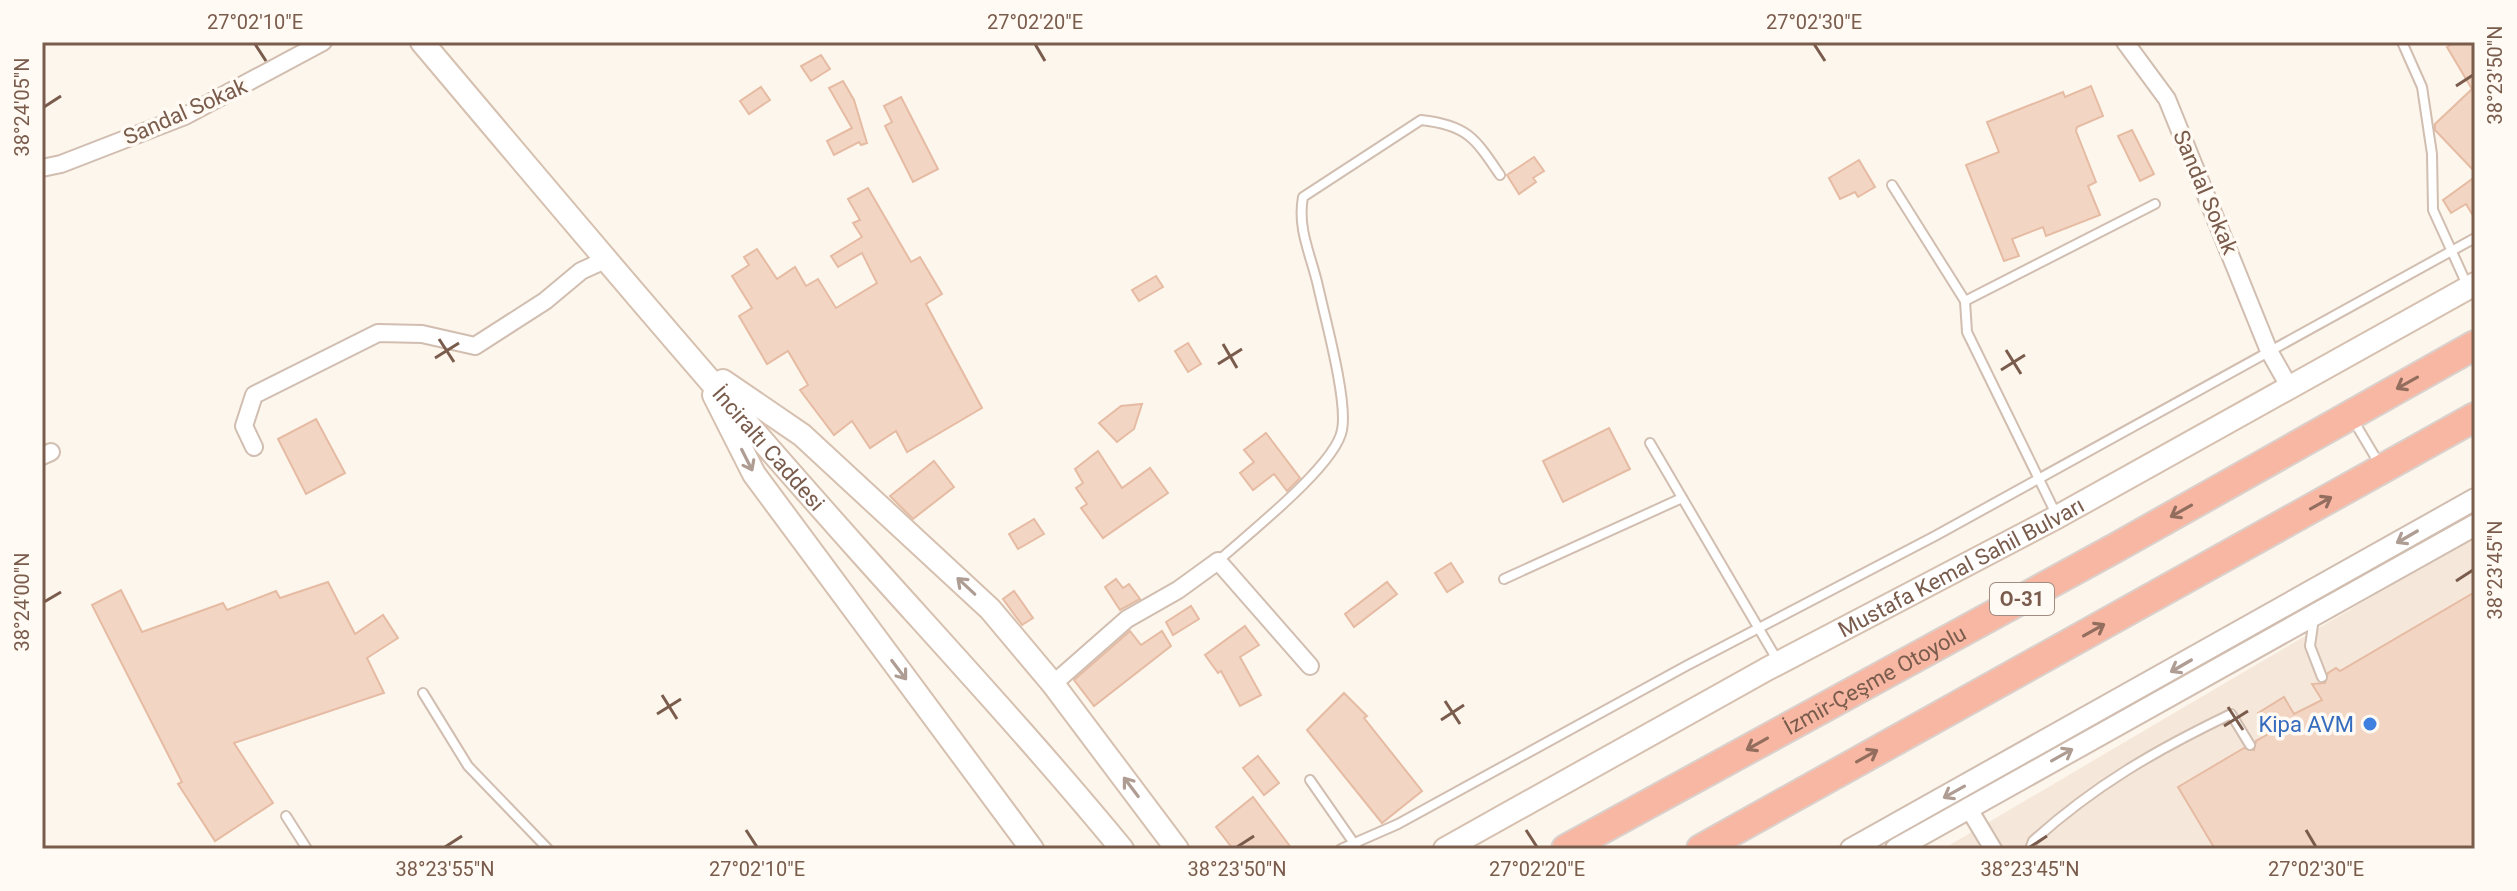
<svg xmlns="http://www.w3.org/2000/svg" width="2517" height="891" font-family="Roboto,sans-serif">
<rect width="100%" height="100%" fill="#fdf6ec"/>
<path fill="#f5e8da" d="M2475 536V849H1943Z"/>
<g fill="#f3d5c3" stroke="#e6bba3" stroke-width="2">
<path d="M2456 42H2475V172L2435 130V124L2472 89 2447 47Z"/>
<path d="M821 55 830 69 811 81 801 66Z"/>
<path d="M843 81 854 100 867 143 861 145 859 142 834 155 827 141 852 128 829 88Z"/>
<path d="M2091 86 2103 116 2077 127 2076 131 2096 182 2088 186 2100 215 2046 236 2043 227 2012 239 2019 256 2004 261 1966 165 1999 152 1987 122 2063 92 2065 97Z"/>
<path d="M761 87 770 100 749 114 740 101Z"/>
<path d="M901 97 938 169 913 182 885 126 892 122 884 106Z"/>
<path d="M2132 130 2154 174 2140 181 2118 136Z"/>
<path d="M1534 157 1544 171 1533 178 1536 182 1519 194 1507 175Z"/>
<path d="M1859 160 1875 187 1858 197 1855 192 1840 199 1829 178Z"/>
<path d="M2475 177V219L2466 204 2451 213 2443 200Z"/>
<path d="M868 188 911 262 920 257 942 294 926 304 982 408 907 452 896 431 870 448 852 421 834 435 800 390 808 385 788 351 767 364 739 316 752 308 732 276 749 265 744 257 757 249 777 279 795 267 806 286 818 279 836 308 877 283 862 253 838 267 831 256 862 237 853 223 860 220 848 199Z"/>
<path d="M1156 276 1163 287 1139 301 1132 290Z"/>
<path d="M1188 343 1201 364 1188 372 1175 351Z"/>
<path d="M1142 404 1134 429 1117 442 1099 423 1121 406Z"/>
<path d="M316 419 345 473 306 494 278 439Z"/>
<path d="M1609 428 1630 469 1563 502 1543 461Z"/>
<path d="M1266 433 1300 478 1287 491 1274 474 1253 490 1240 473 1254 462 1244 450Z"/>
<path d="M1098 451 1122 488 1150 468 1168 493 1103 538 1081 508 1087 504 1076 488 1083 483 1075 469Z"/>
<path d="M934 461 954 487 913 519 890 496Z"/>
<path d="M1034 519 1044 534 1018 549 1009 534Z"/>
<path d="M1451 563 1463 582 1447 592 1435 573Z"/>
<path d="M1116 579 1123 588 1129 584 1140 599 1120 610 1105 587Z"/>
<path d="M328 582 355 634 383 615 398 638 367 658 384 693 234 743 273 803 215 841 178 784 182 782 92 605 121 590 142 632 223 603 227 610 276 591 280 598Z"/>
<path d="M1387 582 1397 594 1354 627 1345 614Z"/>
<path d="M1014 591 1033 618 1022 625 1003 599Z"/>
<path d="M2475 592V849H2215L2178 787 2244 748 2254 750 2256 741 2270 733 2258 713 2284 697 2294 714 2322 700 2312 684 2325 683 2328 673 2336 668 2340 671Z"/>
<path d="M1191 606 1199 619 1173 635 1166 622Z"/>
<path d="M1245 626 1259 645 1240 657 1261 695 1240 706 1221 671 1218 673 1205 655Z"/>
<path d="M1130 631 1141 645 1162 631 1171 646 1094 706 1074 680Z"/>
<path d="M1344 693 1367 716 1364 718 1422 791 1382 823 1307 730Z"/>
<path d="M1258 756 1279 783 1264 795 1243 768Z"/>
<path d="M1253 797 1292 849H1233L1216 827Z"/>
</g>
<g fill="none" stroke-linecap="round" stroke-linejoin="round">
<g stroke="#d1beb0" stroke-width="12">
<g id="service">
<path d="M2402 42 2422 87 2432 154 2433 210 2468 287"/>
<path d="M1892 185 1965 301 1967 332 2057 516"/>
<path d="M1965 301 2155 204"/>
<path d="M2352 418 2380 465"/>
<path d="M1650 443 1779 663"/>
<path d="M1218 561C1248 534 1336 465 1342 430 1348 401 1325 318 1318 286 1311 255 1297 229 1303 197L1421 120C1467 125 1475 138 1500 175"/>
<path d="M1504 579 1682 498"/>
<path d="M2314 618 2310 646 2322 677"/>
<path d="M423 693 468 766 548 849"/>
<path d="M1310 780 1358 849"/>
<path d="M286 816 307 849"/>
<path d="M1341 849 1398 824 1686 666 1935 536 2475 238"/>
<path d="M2030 849 2033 841C2095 785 2156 750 2231 714L2250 745"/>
</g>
</g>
<g stroke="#d1beb0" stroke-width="20">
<g id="minor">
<path d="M2125 42 2167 99 2269 351 2290 388"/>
<path d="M42 168 61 164 185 116 323 42"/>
<path d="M254 447 244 426 254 395 378 333 422 334 475 346 545 301 581 271 605 260"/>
<path d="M42 456 51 452"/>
<path d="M1053 684 1127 619 1178 590 1218 561 1310 666"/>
<path d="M1969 809 1993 849"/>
</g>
</g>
<g stroke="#d1beb0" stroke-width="24">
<g id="tertiary">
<path d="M1851 849 2475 499"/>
<path d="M1896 849 2475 525"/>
</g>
</g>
<g stroke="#d6c0b0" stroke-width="26">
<g id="secondary">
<path id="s1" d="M422 42C567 214 713 387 863 555 950 652 1039 748 1122 849"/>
<path d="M723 381 802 435 990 609 1053 684 1177 849"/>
<path d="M714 395 754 474 1032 849"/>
<path id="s2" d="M1445 849 1767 669 2057 517 2475 284"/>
</g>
</g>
<g stroke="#dad1cd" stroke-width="32">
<g id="motorway">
<path id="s3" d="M1566 849 2117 547 2475 345"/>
<path d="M1701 849 2475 417"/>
</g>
</g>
<use href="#service" stroke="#fff" stroke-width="8"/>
<use href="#minor" stroke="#fff" stroke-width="16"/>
<use href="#tertiary" stroke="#fff" stroke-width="20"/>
<use href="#secondary" stroke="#fff" stroke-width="22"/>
<use href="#motorway" stroke="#f7b7a3" stroke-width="28"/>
</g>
<defs><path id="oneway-shaft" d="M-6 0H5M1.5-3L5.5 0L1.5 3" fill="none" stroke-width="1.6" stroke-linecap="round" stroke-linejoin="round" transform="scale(2)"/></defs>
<g stroke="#936e5e">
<use href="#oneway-shaft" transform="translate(2407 383) rotate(151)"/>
<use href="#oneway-shaft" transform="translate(2321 503) rotate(-29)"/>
<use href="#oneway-shaft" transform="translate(2181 511) rotate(151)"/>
<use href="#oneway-shaft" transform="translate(2094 630) rotate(-29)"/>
<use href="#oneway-shaft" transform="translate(1757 744) rotate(151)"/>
<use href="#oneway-shaft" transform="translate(1867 756) rotate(-29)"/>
</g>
<g stroke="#af9d94">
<use href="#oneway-shaft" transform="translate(747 460) rotate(63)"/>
<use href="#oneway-shaft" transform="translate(2407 537) rotate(150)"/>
<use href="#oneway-shaft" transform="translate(966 586) rotate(-137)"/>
<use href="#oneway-shaft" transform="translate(2181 666) rotate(150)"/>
<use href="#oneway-shaft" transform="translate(899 670) rotate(53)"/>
<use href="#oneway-shaft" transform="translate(2062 755) rotate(-29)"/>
<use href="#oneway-shaft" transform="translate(1131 787) rotate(-127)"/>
<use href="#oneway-shaft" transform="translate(1954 792) rotate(151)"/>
</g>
<path fill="none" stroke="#7a5c4d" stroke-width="3" d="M255 44 266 61M1035 44 1045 61M1814 44 1825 61M2456 86 2473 75M44 107 61 96M439 339 454 362M1223 344 1237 368M2006 350 2021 374M435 358 459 343M1218 364 1242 349M2001 370 2025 355M2456 581 2473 570M44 602 61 592M662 695 677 719M1445 701 1460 724M2228 707 2243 730M657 714 681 699M1441 720 1464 705M2224 726 2248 711M746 830 757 847M1526 830 1537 847M2306 830 2316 847M445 847 462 836M1237 847 1254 836M2030 847 2047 836"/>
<circle fill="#3f7fe0" stroke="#fffaf3" stroke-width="3" cx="2370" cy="724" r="8"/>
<g text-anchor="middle" stroke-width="7" stroke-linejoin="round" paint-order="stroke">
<rect fill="#fffaf3" stroke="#a28b7f" stroke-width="2" x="1990" y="583" width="64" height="32" rx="6"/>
<g font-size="20" font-weight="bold" fill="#7a5c4d">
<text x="2022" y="606">O-31</text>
</g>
<g font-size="22" fill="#7a5c4d" stroke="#fffaf3">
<text transform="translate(185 111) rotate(-24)" y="8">Sandal Sokak</text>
<text transform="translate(2206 192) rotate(67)" y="8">Sandal Sokak</text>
<text dy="8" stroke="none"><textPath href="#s1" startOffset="534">İnciraltı Caddesi</textPath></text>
<text dy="8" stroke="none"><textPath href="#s2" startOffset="588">Mustafa Kemal Sahil Bulvarı</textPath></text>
<text dy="8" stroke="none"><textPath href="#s3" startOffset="352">İzmir-Çeşme Otoyolu</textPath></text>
</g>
<g font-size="22" fill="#366cbe" stroke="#fffaf3" text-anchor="end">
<text x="2354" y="732">Kipa AVM</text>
</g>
</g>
<rect width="2517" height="891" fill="none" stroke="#fffaf3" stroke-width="88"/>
<rect x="44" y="44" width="2429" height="803" fill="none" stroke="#7a5c4d" stroke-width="3"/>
<g font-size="20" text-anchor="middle" fill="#7a5c4d">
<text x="255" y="29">27°02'10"E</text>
<text x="1035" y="29">27°02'20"E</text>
<text x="1814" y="29">27°02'30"E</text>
<text transform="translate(2495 75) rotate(-90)" y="7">38°23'50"N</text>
<text transform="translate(22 107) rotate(-90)" y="7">38°24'05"N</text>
<text transform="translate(2495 570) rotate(-90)" y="7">38°23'45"N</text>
<text transform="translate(22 602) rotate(-90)" y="7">38°24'00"N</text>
<text x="445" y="876">38°23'55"N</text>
<text x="757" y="876">27°02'10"E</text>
<text x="1237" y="876">38°23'50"N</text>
<text x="1537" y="876">27°02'20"E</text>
<text x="2030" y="876">38°23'45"N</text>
<text x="2316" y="876">27°02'30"E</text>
</g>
</svg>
